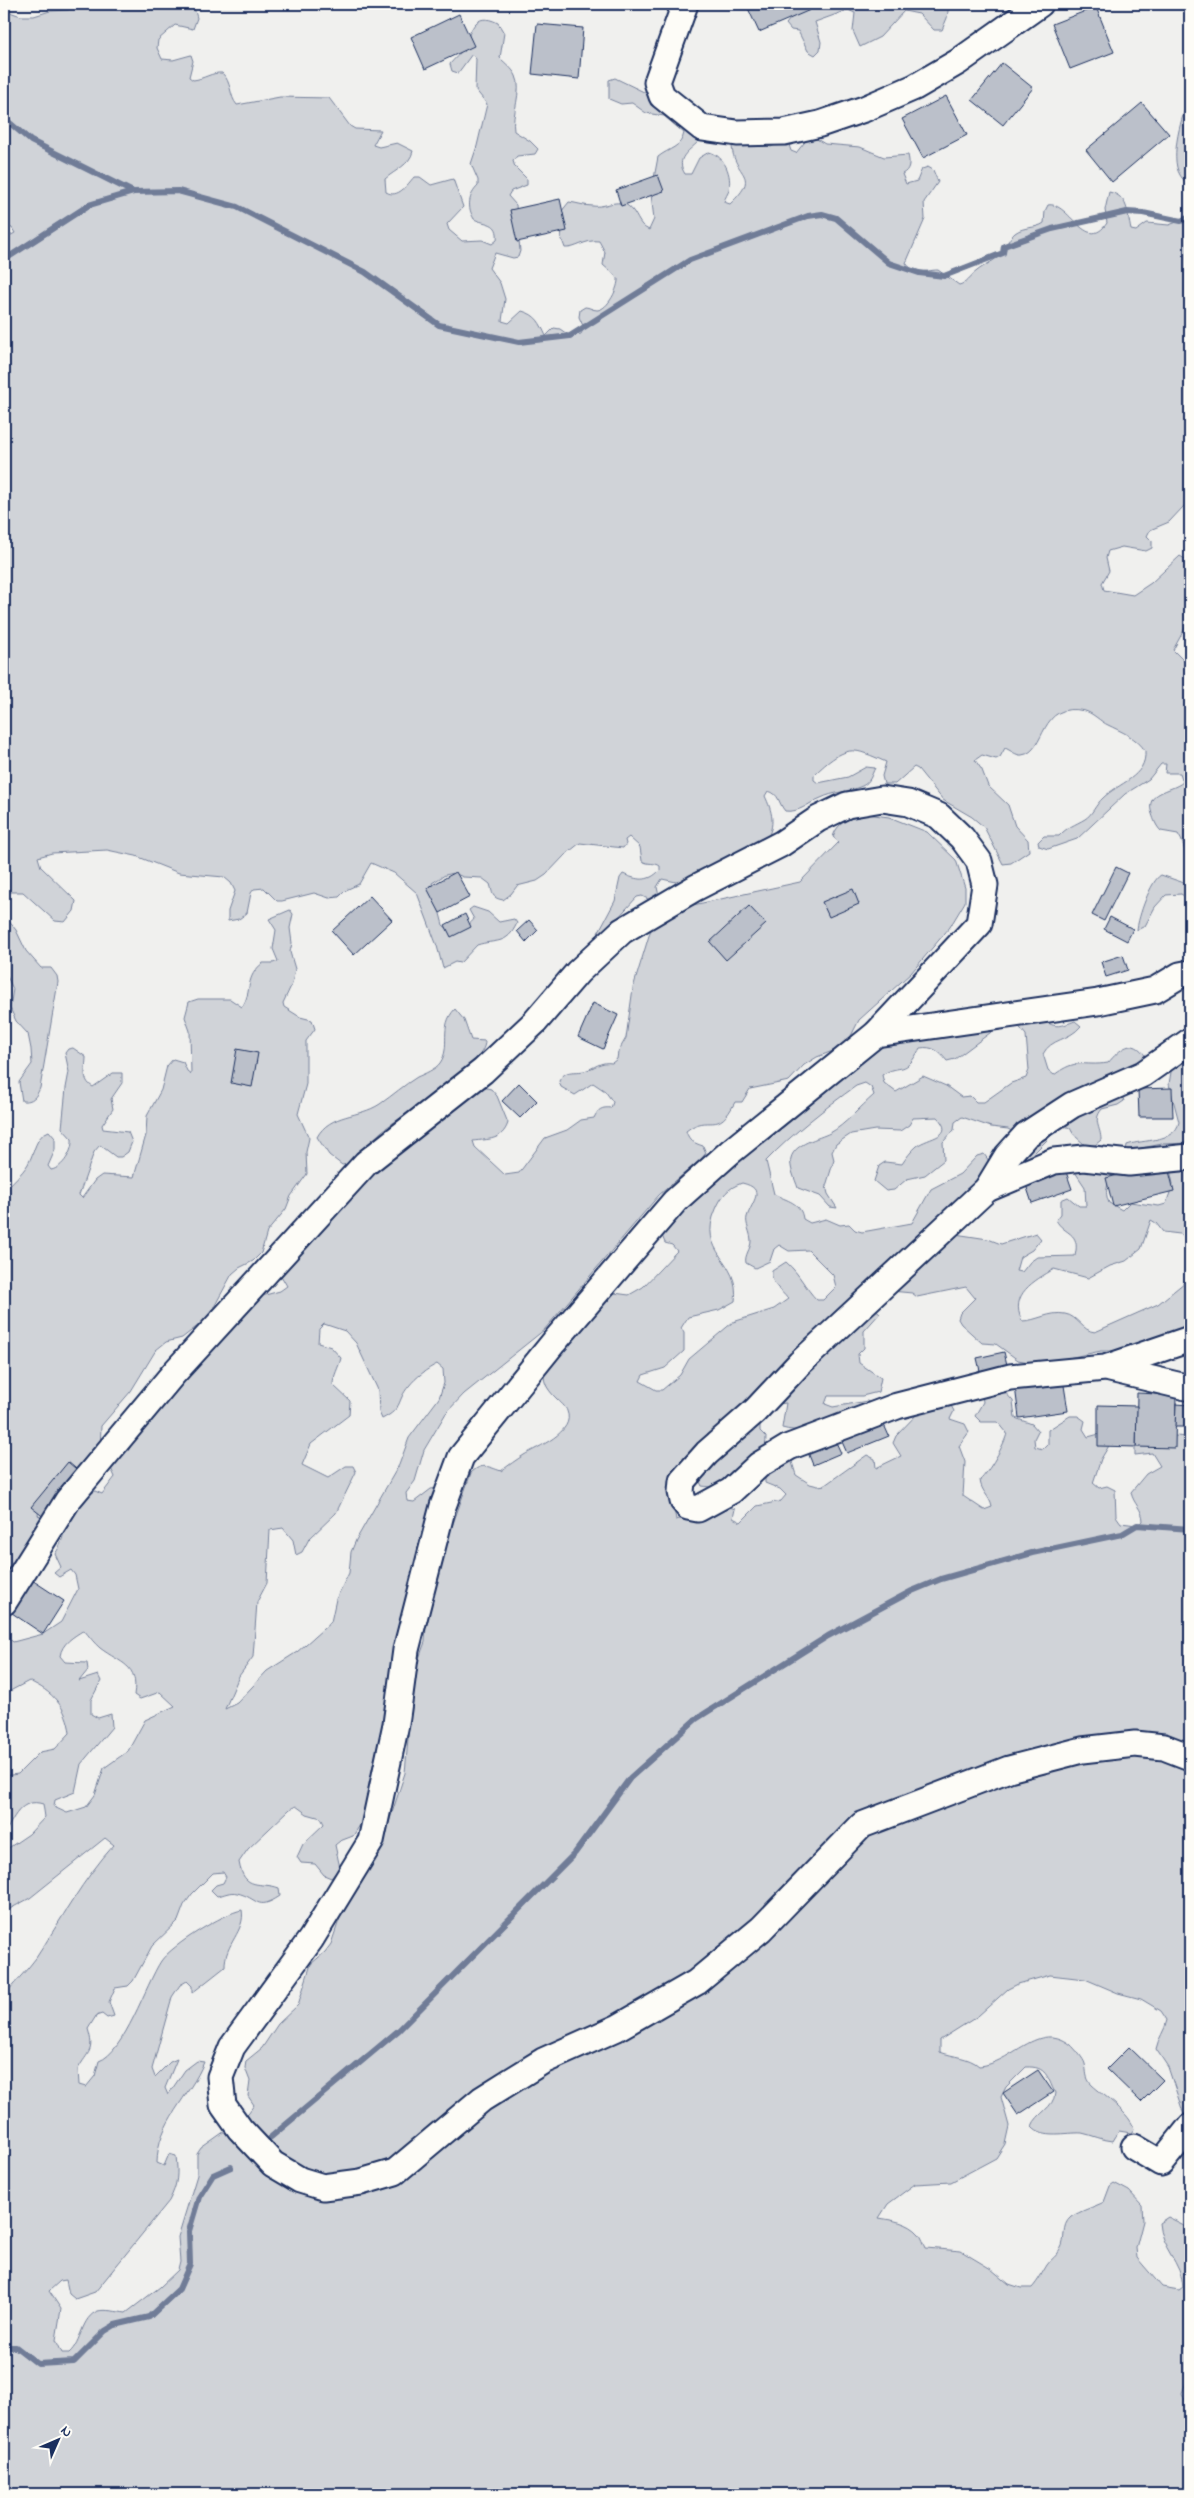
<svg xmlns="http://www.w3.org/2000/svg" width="1194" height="2498" font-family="'Indie Flower',sans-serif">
<rect width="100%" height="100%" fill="#f0f0ee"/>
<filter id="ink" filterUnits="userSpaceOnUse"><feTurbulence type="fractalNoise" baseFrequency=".02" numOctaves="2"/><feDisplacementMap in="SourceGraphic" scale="10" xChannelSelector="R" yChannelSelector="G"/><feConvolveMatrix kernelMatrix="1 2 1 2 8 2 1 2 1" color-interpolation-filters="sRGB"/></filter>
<g filter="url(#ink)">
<g fill="#d0d3d8" stroke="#76819b" fill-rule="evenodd">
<path d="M79 4H193L197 18 193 29 175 25 158 40 157 48 162 59 173 60 191 55 193 61 189 77 193 80C204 79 212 72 222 73 232 82 229 96 237 105L280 97 329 98 350 126 355 129 381 130 373 145 379 147 397 143 413 151C410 165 395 170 385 179L386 192C398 199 407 185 414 177H420L431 185 453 179 463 207 447 224 449 230 462 241 482 240 492 244 497 240C499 221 486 225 474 219 467 207 468 196 478 186V180L471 164 477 146 487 104 475 89 476 59 472 54 458 73 452 71 450 64C454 59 460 54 463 49 471 33 473 10 498 23L504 33 500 58C505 63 513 69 516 76 523 90 511 115 514 131L530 141 538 149 535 154 517 156 513 161 515 167 527 179V185L511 191 508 196 516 205 520 251 518 257 513 258 495 253 489 268 500 283 505 299 502 321 509 323 522 311C537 315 540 323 546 336L554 328 560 329 570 336 581 334 584 328 579 317 580 310 585 307C589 307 593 310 597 310 608 310 619 287 618 278L603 265 605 252 599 241C585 239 576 249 565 248L561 237 563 224 561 212 569 202C577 203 585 206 593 206 605 208 617 198 628 206 638 213 637 225 649 230L654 219 651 194 658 157C669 148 681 148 684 133L664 116 646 113 632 103 621 104 609 99V80L615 78 646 93 663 98 700 128 699 141C688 152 675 158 685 174H691L699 158 709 152C725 156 732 175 729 190 728 194 725 197 724 202L730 204C763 173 733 177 732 145L759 142 771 147 787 139 791 151 796 153 808 138H815L825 144 860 147 884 157 908 155C910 163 910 170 902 174L906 184 917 181 922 169 928 167 933 170 938 182 924 202 925 219 906 263C917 277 924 270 938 270L959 285C967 283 970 276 977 271 984 265 997 260 1003 252 1007 245 1008 239 1015 233 1024 226 1036 229 1044 223L1045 211 1048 205C1069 201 1086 254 1107 223L1105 210 1109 192C1129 196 1127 213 1131 230L1136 231 1147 223 1169 225 1190 217V507L1184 506 1169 522 1150 530 1147 536 1152 541V548L1146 551 1122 547 1108 551 1106 558 1109 571 1102 583 1104 590 1133 595 1151 583 1180 556 1190 562V619L1173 650 1190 667V878C1183 864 1189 850 1178 834L1161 831C1156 826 1154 820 1152 814 1144 791 1171 792 1183 782L1180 773H1165L1166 764H1161L1149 779 1125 794 1077 839 1048 849 1039 846 1038 842 1044 836H1059C1067 827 1075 825 1085 819 1092 815 1096 804 1103 798 1118 783 1147 777 1145 751 1138 738 1120 731 1108 725 1101 722 1093 713 1085 711 1038 700 1047 752 1022 755 1017 756 1010 750 1005 748L1000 757 996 759 982 755 975 760 982 770 988 786 1008 805 1015 826 1028 840 1029 851 1011 863 1003 864 984 827 972 817 943 800 918 769 914 767 895 784H884L882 776 886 762C879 759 862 751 855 751 841 749 823 766 814 775V780L818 783 848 777 866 767 875 768C871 775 871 782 862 786 849 792 833 792 821 798 808 803 800 813 785 811 778 803 780 794 768 791L765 796C772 811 776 825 766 840L681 883 662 879 657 887 659 896 650 900 642 896 637 897 604 933H598L615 901 620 878 623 874C637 880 648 883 660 870V866C655 862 648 865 642 861L640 847 629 837 625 840 626 844 623 848 580 843 565 855 546 875 537 881 517 886 511 894 503 900C491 898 493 893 490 884L482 878 463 877 454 873 445 875 432 883 443 925C452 935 468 928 474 919L469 910 473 907 488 912 499 922 514 919 517 923C507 946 495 939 477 945L460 963 455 962 443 968 437 946 417 893 394 873 371 863 359 884 346 890 339 897 329 898 314 893 282 901H277L264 888 254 889 251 893 247 913 239 919 228 921V911L235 891 231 883 224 877 179 873 136 856 107 850 52 853 38 857 41 867 76 901 74 911 65 922 55 921 23 892H4V239L15 233 12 228 4 226V10L21 16H34L50 11 68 10Z"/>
<path d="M802 4H949L947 18 942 30H934L919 14 904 11 880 37 860 47 853 31 855 13 848 10 815 22 821 42 820 50 815 55 808 51 798 31 791 30 786 24Z"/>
<path d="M1190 97V187C1187 183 1182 179 1180 175 1169 157 1182 114 1190 97Z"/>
<path d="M867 814 889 817 927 832 956 860 965 888V902L950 927 911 973 859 1020 849 1040 838 1049 817 1057 804 1065 789 1081 750 1089 742 1102H735C717 1138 710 1112 686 1131 689 1141 694 1143 703 1146L706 1153 701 1159 659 1195 544 1330 464 1394 446 1413 424 1450 415 1481 406 1493 407 1501 414 1502 431 1489 438 1488 390 1694 365 1817 353 1836 340 1841 335 1845 340 1868 331 1878 324 1875 315 1864 301 1863 297 1857 303 1844 324 1824 321 1818 307 1814 296 1806 290 1809 248 1849 239 1862C244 1892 261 1881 279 1888L280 1896C256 1912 259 1898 237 1893 230 1891 224 1895 217 1896L211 1890 216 1885 223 1883 226 1877 223 1872 213 1873 192 1894 184 1905 178 1921 152 1946 133 1981 128 1986 115 1988 109 2002 114 2016 107 2018 102 2014 96 2016 88 2029C95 2052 88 2051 78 2069L79 2085 86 2087 95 2076 99 2061C124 2053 146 1984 161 1961 172 1945 224 1913 242 1910 246 1931 224 1944 225 1967L192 1993V1986L187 1981 180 1985 172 1997 152 2069 155 2077 170 2062 177 2059 165 2088 168 2095 185 2070 197 2061 204 2062C190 2097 157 2122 157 2163L164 2166 169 2154 176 2156C178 2174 178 2184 169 2201L95 2292 75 2299 69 2294 66 2280 60 2281 49 2291 61 2309 56 2340 62 2353H69C82 2342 81 2317 98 2311 105 2309 118 2312 126 2313L160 2287 178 2270 180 2262 178 2237 197 2175V2154L201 2148 225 2131 233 2134 254 2105 248 2096 250 2081 245 2068 246 2061 262 2048 278 2024 298 2005 311 1964 325 1952 331 1944 350 1888 378 1856 405 1773 414 1672 425 1642 427 1610 435 1587 439 1563 471 1473C482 1462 489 1467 501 1471 509 1465 516 1460 524 1455 537 1447 576 1432 567 1411 566 1407 560 1402 557 1399 549 1391 543 1384 544 1372L606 1300 614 1293 629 1295 643 1287 677 1251 672 1245 665 1243 661 1233 762 1132 878 1044 1002 1024 955 1059 947 1061C939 1051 933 1046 920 1048 904 1078 902 1062 882 1075L884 1083 896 1092 923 1076 946 1086 961 1097 970 1096 976 1102H984L1011 1083 1026 1078 1029 1070 1026 1035 1016 1023 1044 1020C1055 1029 1062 1026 1075 1021L1081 1026C1069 1041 1051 1038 1043 1054L1048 1070 1054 1075C1078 1057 1082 1067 1108 1063 1120 1049 1133 1036 1146 1057L1121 1093 1124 1101 1118 1105 1102 1109C1092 1121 1101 1127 1101 1140L1095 1145 1086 1146 1074 1135 1070 1128 1062 1125 1032 1155 1025 1158 1016 1157 1015 1133 1008 1129 991 1127 962 1117 955 1122 954 1130 943 1142 944 1160 925 1175 907 1179 894 1190 886 1191 874 1181 879 1166 885 1162 902 1164C906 1158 911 1151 917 1146 928 1137 957 1137 937 1117L913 1118 909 1125 900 1131 875 1130 851 1134 836 1144 832 1152 834 1160 826 1186 828 1194 837 1208 830 1207 820 1196 798 1188C795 1179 789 1167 791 1158 795 1143 818 1139 830 1133 845 1125 860 1107 874 1095L871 1087 865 1083 856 1086C825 1108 793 1133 766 1161L774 1194C787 1201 801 1202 803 1219L810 1223 826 1219 840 1225 849 1224 855 1230 862 1232 912 1223 931 1189 960 1174 977 1156 984 1154 989 1161 987 1169 872 1306 880 1313 864 1331V1348L858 1354 859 1363 881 1378 878 1392 862 1396H828L825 1404 833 1407 867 1401 874 1406C847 1416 812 1437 782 1428L786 1403 778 1404 760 1422V1431L766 1437C766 1463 749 1457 734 1469 727 1474 725 1482 718 1488L702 1486 698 1478 709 1446 693 1449 671 1491 676 1520 727 1506 735 1509 733 1518 741 1522 757 1506 781 1501 786 1495 780 1489 765 1483V1475L791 1459 796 1475 810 1484 818 1486 825 1485 867 1455 875 1459 876 1468 901 1456 893 1443 896 1436 918 1413 950 1404 954 1411 950 1419 965 1424 969 1432 959 1446 965 1462 963 1496 984 1510 992 1507C990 1496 981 1492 980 1480 988 1473 1005 1444 1007 1433L998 1422H981L975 1416 983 1402 982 1395 1002 1389 1013 1401 1015 1418 1032 1424 1038 1431 1034 1439 1035 1447 1043 1449 1048 1444V1430L1070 1416H1078L1085 1421 1083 1429 1088 1437 1103 1433 1110 1444 1101 1459 1093 1483 1099 1488 1107 1486 1115 1490 1116 1516 1121 1523 1137 1525 1143 1521C1143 1509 1133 1504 1131 1492L1146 1474 1160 1466 1152 1453 1135 1455V1447L1175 1436 1190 1437V2116L1186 2121 1168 2067 1156 2049C1158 2038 1165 2031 1167 2020L1161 2011 1141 1999 1118 1993 1085 1979 1050 1975 1018 1984 1008 1989 978 2016 940 2040V2052C953 2057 969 2057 979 2066 1012 2064 1038 2019 1071 2045 1075 2049 1084 2059 1085 2064 1087 2072 1085 2078 1092 2085 1103 2095 1131 2114 1134 2129L1131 2133 1119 2131 1113 2141C1102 2140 1092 2135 1082 2133 1067 2132 1043 2139 1032 2126 1037 2113 1054 2108 1055 2093 1047 2077 1047 2066 1026 2067L1006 2087 1001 2097 1009 2126 1005 2144 996 2158 951 2182 915 2184 888 2204 879 2218C891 2220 909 2222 919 2234 922 2237 924 2244 926 2248L961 2251 991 2269 1009 2284 1021 2288H1032C1039 2280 1042 2273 1047 2265 1051 2259 1057 2256 1060 2250 1067 2239 1060 2226 1071 2217 1080 2211 1094 2207 1104 2202L1110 2186 1114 2183 1129 2191 1142 2205 1143 2221 1136 2248 1137 2258 1162 2287 1179 2290 1183 2287C1182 2263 1160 2247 1159 2223L1168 2217 1190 2228V2372L1182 2393 1190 2411V2494H4V1997C13 1983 26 1972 36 1958 61 1920 83 1879 114 1845L105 1838 30 1898 4 1912V1851L29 1834 45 1817 43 1804C21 1797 13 1819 4 1835V1776L18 1774 40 1752 55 1749 70 1733C67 1707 52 1691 29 1681L10 1691 4 1686V1634L13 1642 43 1634 61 1622 78 1589 75 1575 71 1570 59 1577 54 1573 61 1567 55 1554C62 1544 63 1536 66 1524 70 1511 84 1498 95 1491L102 1494 115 1477 109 1464 121 1448 128 1451 141 1427 221 1337 243 1317 258 1297 280 1291 287 1286 280 1274 370 1166 478 1086 491 1089 497 1096 508 1123C502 1141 488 1139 473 1141L475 1147 505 1175 519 1173 545 1138 567 1130 581 1120 594 1118C598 1109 602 1107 611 1108L613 1102 605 1091 593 1083 575 1095 561 1087 559 1081C566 1069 572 1073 584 1071 595 1068 600 1061 612 1063L617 1059 618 1052 626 1038 633 988 651 929 693 905 800 882 839 842 833 837C838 820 852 818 867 814ZM742 1183C767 1189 752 1201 747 1217 745 1224 751 1233 751 1241 751 1249 744 1255 746 1263L755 1268 770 1261 774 1249 779 1245 789 1251 808 1250 833 1275 836 1287 823 1300H817C805 1288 800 1274 786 1262L772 1271C770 1284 781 1290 788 1299L774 1309 733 1322 689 1359 680 1375 662 1390H656L640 1381 643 1375 665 1368 684 1351V1333L681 1328 688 1317 719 1310 735 1301C741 1259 696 1254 716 1209 722 1195 728 1188 742 1183ZM324 1324 345 1331 356 1343 378 1390 379 1412 382 1419C404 1408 396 1401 409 1386 416 1377 427 1369 437 1364L443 1369 444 1383 439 1398 409 1438 399 1465 356 1540 351 1552 349 1573 336 1599 331 1622 297 1652 267 1671 237 1703 225 1709 239 1676 253 1657 257 1602 267 1583 270 1530 283 1528 293 1540 296 1555 302 1552 309 1539 336 1513 356 1472 353 1466H346L328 1478 302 1465 311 1444 349 1415 350 1401 333 1385C333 1376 339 1367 341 1358L331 1347 318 1343 319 1329ZM84 1630C89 1636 94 1643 100 1648 121 1664 139 1664 134 1695L140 1699 160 1692 175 1706 145 1720 128 1751 104 1768 95 1795 86 1807 67 1813 54 1807 55 1800 75 1792 81 1764 112 1727 111 1714 98 1718 91 1714V1700L101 1681 98 1675 79 1681 88 1670 87 1663 65 1662 60 1656C62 1643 73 1637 84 1630Z"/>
<path d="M1161 875 1190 885V900L1181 894 1166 895 1155 907 1145 926 1137 930C1138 917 1151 880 1161 875Z"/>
<path d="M290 910 293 914 290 928 292 943 290 952 295 969 292 984 283 1003 284 1007 300 1017 312 1020 315 1029 306 1041V1084L298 1114 309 1138 306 1152 307 1174 291 1196 286 1209 267 1232 261 1253 253 1261 239 1268 232 1274 208 1318 182 1338 166 1342 156 1350 131 1391 101 1426 100 1451 39 1509 38 1515 45 1522 4 1590V1191C12 1182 22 1174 28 1164 35 1152 35 1136 49 1131L55 1138V1150L48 1166 51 1170C63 1168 73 1151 72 1139L62 1128 66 1088 69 1072 65 1053 68 1049 73 1048 86 1057C86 1068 81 1080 93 1087L113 1073H122V1083L111 1099 113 1109 102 1125 103 1129 128 1132 132 1142 128 1152 121 1157H116L100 1145 94 1152 79 1195 82 1198 95 1180 102 1175 134 1177 146 1135 147 1116 161 1090 167 1066 173 1059 183 1062 187 1071 191 1074 190 1031 185 1017 189 1002 198 999H230L242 1007C253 991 244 977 263 963H273L278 961 273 949 276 930 269 919Z"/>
<path d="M4 915 16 930 26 951 41 968H51L57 976 58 982 40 1088C36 1097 33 1102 22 1101L19 1082 32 1064 31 1049 28 1034 16 1021 10 1008 13 989 4 970Z"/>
<path d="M455 1009 464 1020 471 1040 485 1041C486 1067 402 1114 381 1132 370 1142 361 1151 353 1163L342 1165 329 1155 317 1137C330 1113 359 1118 380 1104 393 1095 404 1085 417 1077 424 1074 436 1069 440 1063 452 1046 438 1027 455 1009Z"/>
<path d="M1190 1052V1143L1162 1144 1126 1151 1127 1145C1143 1139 1175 1143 1179 1122L1169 1084 1172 1066Z"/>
<path d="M1190 1162V1241L1180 1234 1163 1232 1156 1223 1151 1220 1141 1249 1126 1261 1110 1266 1088 1278 1054 1269C1034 1281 1009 1294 1022 1321 1037 1321 1049 1311 1065 1314 1078 1316 1082 1331 1095 1332L1158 1304 1190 1278V1331L1117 1351H1101L1040 1364 1018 1360 996 1344 982 1343 961 1324 958 1319 960 1313 975 1298 966 1287 917 1297 912 1293 891 1291 955 1234 988 1239 1001 1244 1036 1233 1041 1239 1032 1250 1020 1257 1016 1271 1022 1272 1030 1262 1037 1257 1075 1256C1081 1231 1064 1235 1056 1220L1061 1214V1200L1068 1197 1079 1206H1086L1085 1187 1073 1169 1113 1167C1112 1183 1102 1186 1109 1203L1122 1210 1130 1202 1159 1206 1166 1204 1173 1184 1170 1170Z"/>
</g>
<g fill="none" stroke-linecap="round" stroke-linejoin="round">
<g stroke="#6f7b97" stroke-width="6">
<path d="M4 118 31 141 133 192"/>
<path d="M4 260 89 205 133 192 178 191 237 207 365 272 439 325 519 342 570 336 690 260 808 216 822 214 836 218 889 263 919 273 944 276 1003 253 1004 246 1052 229 1127 212 1143 213 1181 221 1190 217"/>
<path d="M271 2137 399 2030 575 1853 630 1778 696 1719 828 1636 912 1591 941 1579 1032 1553 1122 1534 1137 1525 1190 1529"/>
<path d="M4 2347H16L38 2364 74 2362 105 2331 115 2325 149 2317 179 2289 190 2264 189 2231 199 2197 213 2175 231 2167"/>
</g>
</g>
<g fill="#bbc0ca" stroke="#1b2f5e">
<path d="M746 4H808L810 10 759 32Z"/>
<path d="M1096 7 1114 52 1070 69 1052 24Z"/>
<path d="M459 14 474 46 425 69 411 37Z"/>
<path d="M537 24 583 28 579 79 532 74Z"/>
<path d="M1002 63 1033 88 1003 125 972 100Z"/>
<path d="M946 96 967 135 923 158 902 119Z"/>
<path d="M1142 103 1169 134 1112 182 1086 150Z"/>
<path d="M658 175 664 191 621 206 616 190Z"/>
<path d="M560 199 567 231 517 242 510 210Z"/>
<path d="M1116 867 1128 873 1104 921 1092 915Z"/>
<path d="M456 872 470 897 440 913 427 888Z"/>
<path d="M853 889 859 904 829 917 822 902Z"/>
<path d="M370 896 392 920 354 955 332 931Z"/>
<path d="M749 906 766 924 726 960 710 942Z"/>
<path d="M465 914 471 927 451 937 445 925Z"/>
<path d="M1110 917 1133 929 1127 941 1104 929Z"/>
<path d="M529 920 538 930 526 942 517 931Z"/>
<path d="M1123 955 1128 970 1106 977 1101 962Z"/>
<path d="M593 1003 618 1015 603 1049 578 1037Z"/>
<path d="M237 1049 258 1053 252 1087 231 1083Z"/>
<path d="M519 1083 537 1101 520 1118 502 1101Z"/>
<path d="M1172 1088 1173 1117H1139L1138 1089Z"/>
<path d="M1167 1163 1174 1191 1113 1206 1106 1178Z"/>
<path d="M1065 1169 1072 1189 1032 1203 1025 1182Z"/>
<path d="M1004 1352 1007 1365 980 1371 977 1358Z"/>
<path d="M1063 1379 1068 1411 1019 1418 1015 1386Z"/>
<path d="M1137 1393 1176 1395 1175 1448 1136 1447Z"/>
<path d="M1176 1404 1190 1405V1427H1175Z"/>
<path d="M1098 1405 1137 1406 1136 1447 1098 1446Z"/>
<path d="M881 1418 889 1436 847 1453 839 1435Z"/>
<path d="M834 1438 841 1453 813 1465 807 1450Z"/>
<path d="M68 1462 82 1474 46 1519 31 1507Z"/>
<path d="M32 1580 64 1601 43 1634 12 1613Z"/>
<path d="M1129 2047 1163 2080 1141 2102 1107 2069Z"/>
<path d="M1038 2070 1053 2092 1018 2115 1003 2093Z"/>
</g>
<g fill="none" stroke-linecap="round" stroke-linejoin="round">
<g stroke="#1b2f5e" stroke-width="29">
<g id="minor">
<path d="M685 4 657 82 662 96 702 128 737 133 784 132 820 124 864 109 915 87 958 62 1040 4"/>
<path d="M876 1034 1098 1002 1155 990 1180 975 1190 973"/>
<path d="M1190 1157 1129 1163 1084 1158 1054 1161 987 1189 800 1363 755 1411 707 1453 682 1481 681 1492 683 1501 688 1507 698 1509 731 1491 759 1465 789 1447 897 1406 1010 1377 1105 1368 1190 1339"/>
<path d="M987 1189 1007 1156 1026 1135 1072 1105 1143 1074 1190 1041"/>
<path d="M1110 1369 1190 1388"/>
<path d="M4 1602 68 1500 174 1373 366 1163 483 1071 535 1022 578 972 622 931 695 888 781 844 818 819 847 805 882 799 908 803 939 816 962 838 979 861 985 885 979 924 876 1034 730 1152 675 1201 554 1342 461 1457 443 1506 406 1650 396 1724 371 1841 311 1939 232 2047 220 2077 223 2105 240 2129 273 2164 300 2180 323 2187 361 2182 395 2172 482 2099 543 2061 617 2028 697 1982 761 1929 862 1825 1009 1769 1082 1750 1135 1744 1164 1747 1190 1757"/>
<path d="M1134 2147 1161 2163 1190 2127"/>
</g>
</g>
<use href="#minor" stroke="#fdfcf7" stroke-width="25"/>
</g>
</g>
<rect width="1194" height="2498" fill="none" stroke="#fdfcf7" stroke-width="20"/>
<rect x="10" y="10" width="1174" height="2478" fill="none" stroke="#1b2f5e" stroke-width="2" filter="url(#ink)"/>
<g transform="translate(58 2440) rotate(45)" stroke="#fdfcf7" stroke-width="4" paint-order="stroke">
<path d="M0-4L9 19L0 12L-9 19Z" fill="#1b2f5e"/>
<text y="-8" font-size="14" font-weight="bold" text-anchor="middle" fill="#1b2f5e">N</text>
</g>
</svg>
